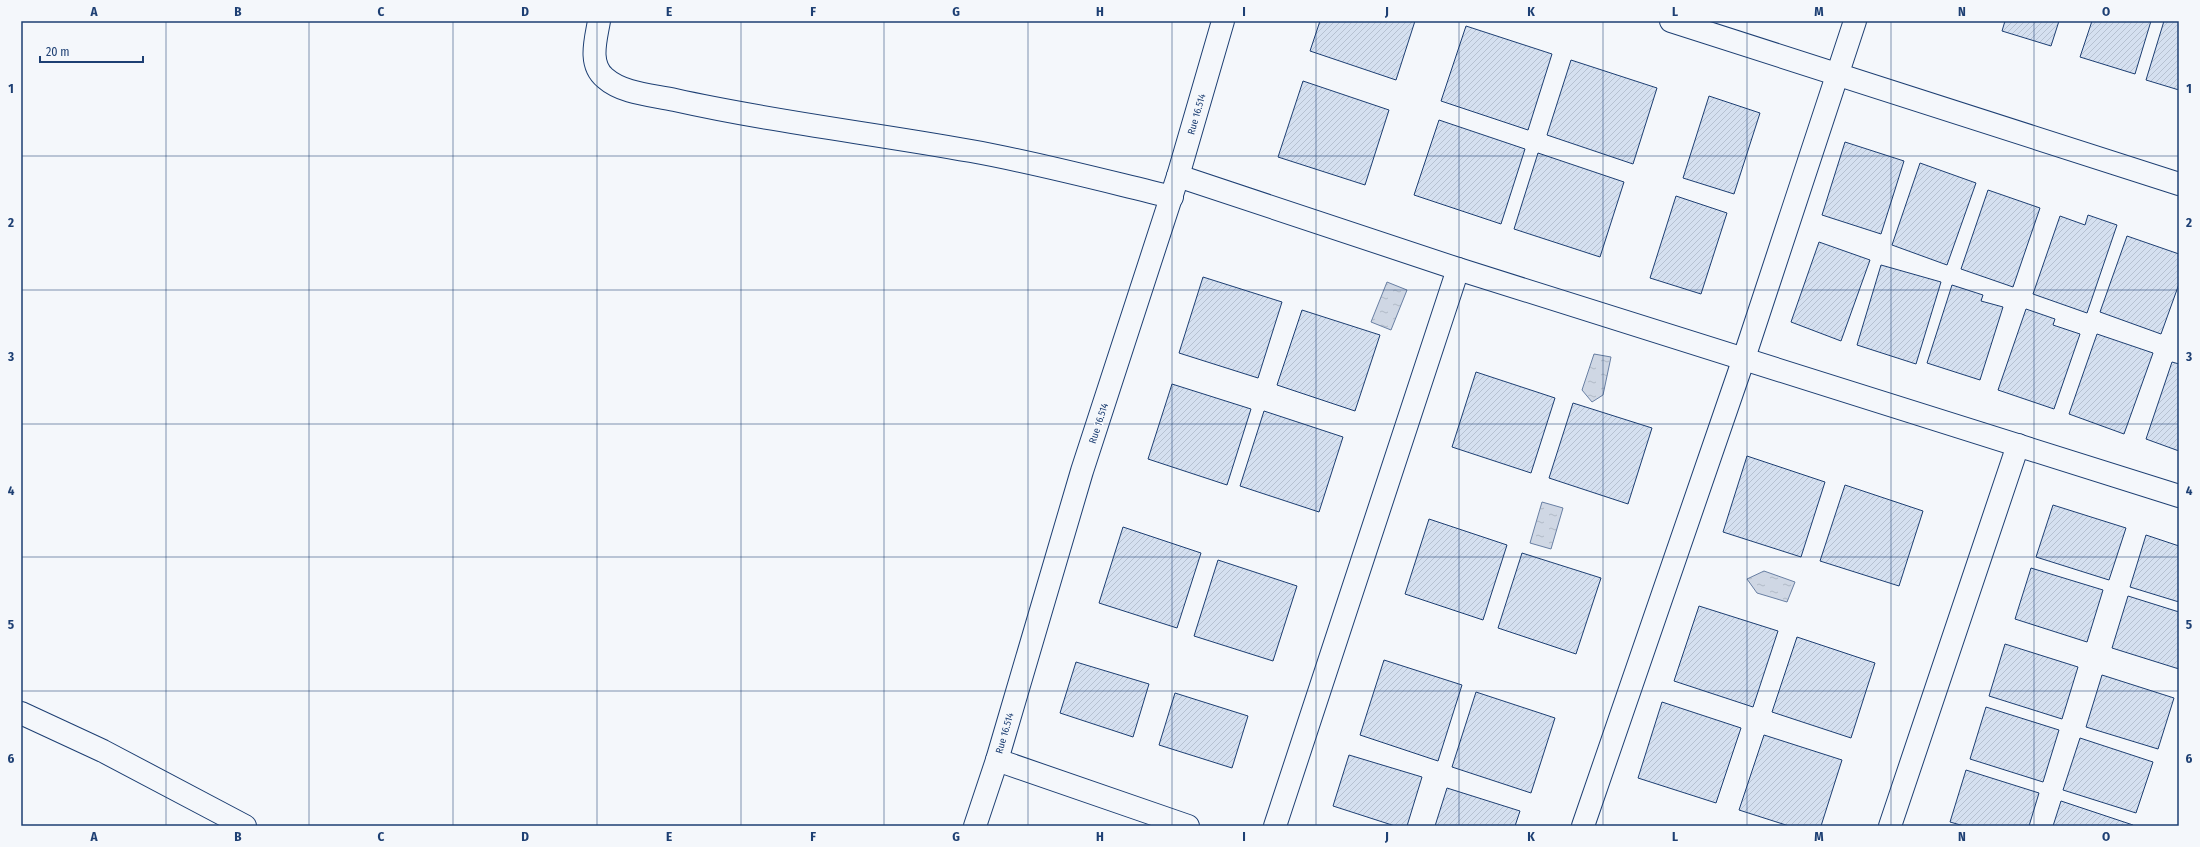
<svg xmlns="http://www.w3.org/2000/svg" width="2200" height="847" font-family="'Fira Sans Condensed',sans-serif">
<defs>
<pattern id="water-ripples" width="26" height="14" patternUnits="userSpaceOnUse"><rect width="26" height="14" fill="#cfd7e4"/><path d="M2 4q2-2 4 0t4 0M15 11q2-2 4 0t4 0" fill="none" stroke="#b1bac7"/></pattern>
<pattern id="building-hatch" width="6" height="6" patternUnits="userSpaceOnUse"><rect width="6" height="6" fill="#d5e0f0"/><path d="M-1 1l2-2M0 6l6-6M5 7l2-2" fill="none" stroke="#b6c1d1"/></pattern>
</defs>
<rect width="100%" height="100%" fill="#f4f7fb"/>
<g fill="url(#water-ripples)" stroke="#687fa3">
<path d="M1387 282 1407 290 1391 330 1371 322Z"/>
<path d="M1594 354 1611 357 1603 395 1592 402 1582 390Z"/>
<path d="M1542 502 1563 508 1551 549 1530 543Z"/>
<path d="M1764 571 1795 582 1787 602 1757 593 1747 579Z"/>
</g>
<g fill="url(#building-hatch)" stroke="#1d3f73">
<path d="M1320 21H1415L1396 80 1310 51Z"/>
<path d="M2005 21H2059L2051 46 2002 31Z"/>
<path d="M2092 21H2151L2135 74 2080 57Z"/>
<path d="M2164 21H2179V90L2146 80Z"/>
<path d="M1466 26 1552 54 1528 130 1441 101Z"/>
<path d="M1571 60 1657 88 1633 164 1547 135Z"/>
<path d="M1303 81 1389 110 1365 185 1278 157Z"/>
<path d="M1709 96 1760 113 1734 194 1683 178Z"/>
<path d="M1439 120 1525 149 1501 224 1414 195Z"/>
<path d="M1845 142 1904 161 1881 234 1822 215Z"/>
<path d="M1538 153 1624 182 1600 257 1514 229Z"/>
<path d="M1920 163 1976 183 1947 265 1892 245Z"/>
<path d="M1988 190 2040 208 2013 287 1961 269Z"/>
<path d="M1676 196 1727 213 1701 294 1650 278Z"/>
<path d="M2088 215 2117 225 2087 313 2033 294 2060 216 2085 225Z"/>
<path d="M2127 236 2179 254V284L2161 334 2100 312Z"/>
<path d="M1819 242 1870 260 1841 341 1791 322Z"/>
<path d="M1881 265 1941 282 1916 364 1857 345Z"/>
<path d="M1203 277 1282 302 1258 378 1179 353Z"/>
<path d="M1952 285 1983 295 1981 301 2003 307 1980 380 1927 363Z"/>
<path d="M2026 309 2055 319 2053 325 2080 334 2054 409 1998 390Z"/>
<path d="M1302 310 1380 335 1355 411 1277 385Z"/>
<path d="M2097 334 2153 353 2124 434 2069 414Z"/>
<path d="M2172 362 2179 364V451L2146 439Z"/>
<path d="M1476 372 1555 398 1531 473 1452 447Z"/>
<path d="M1172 384 1251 409 1227 485 1148 459Z"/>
<path d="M1573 403 1652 428 1628 504 1549 478Z"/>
<path d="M1264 411 1343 437 1319 512 1240 486Z"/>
<path d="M1747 456 1825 482 1801 557 1723 532Z"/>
<path d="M1845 485 1923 511 1899 586 1820 561Z"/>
<path d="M2053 505 2126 528 2109 580 2036 557Z"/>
<path d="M1429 519 1507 545 1483 620 1405 594Z"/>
<path d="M1123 527 1201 553 1177 628 1099 603Z"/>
<path d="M2146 535 2179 546V602L2130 587Z"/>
<path d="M1522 553 1601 578 1576 654 1498 628Z"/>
<path d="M1218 560 1297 586 1273 661 1194 636Z"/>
<path d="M2031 568 2103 590 2087 642 2015 619Z"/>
<path d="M2128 596 2179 612V669L2112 648Z"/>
<path d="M1699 606 1778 631 1753 707 1674 681Z"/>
<path d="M1797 637 1875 663 1851 738 1772 712Z"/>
<path d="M2005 644 2078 667 2062 719 1989 696Z"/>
<path d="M1384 660 1462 685 1438 761 1360 735Z"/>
<path d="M1076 662 1149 684 1133 737 1060 713Z"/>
<path d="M2102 675 2174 698 2158 749 2086 727Z"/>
<path d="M1476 692 1555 718 1531 793 1452 767Z"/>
<path d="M1175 693 1248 716 1232 768 1159 745Z"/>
<path d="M1662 702 1741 728 1716 803 1638 778Z"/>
<path d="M1986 707 2059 730 2043 782 1970 759Z"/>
<path d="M1764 735 1842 760 1821 826H1789L1739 810Z"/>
<path d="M2080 738 2153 762 2136 813 2063 790Z"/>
<path d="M1349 755 1422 777 1407 826H1395L1333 806Z"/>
<path d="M1966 770 2039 793 2029 826H1964L1950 822Z"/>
<path d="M1447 788 1520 811 1515 826H1435Z"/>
<path d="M2061 801 2133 825V826H2053Z"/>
</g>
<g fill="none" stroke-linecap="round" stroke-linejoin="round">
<g stroke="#1d3f73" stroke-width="24">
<g id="minor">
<path d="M599 21C596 39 588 64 605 78 623 94 653 95 675 100 773 122 872 133 971 151 1038 163 1105 181 1172 197"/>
<path d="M1671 21 2179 184"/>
<path d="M1178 176 1458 269 2179 496"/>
<path d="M21 713 103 751 245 826"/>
<path d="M997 760 1188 826"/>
<path d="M975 826 997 760 1082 471 1178 176 1223 21"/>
<path d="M1275 826 1458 269"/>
<path d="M1583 826 1744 358 1855 21"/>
<path d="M1890 826 2018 445"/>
</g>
</g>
<use href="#minor" stroke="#f4f7fb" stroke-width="22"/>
</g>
<path fill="none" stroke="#1d3f73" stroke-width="1" stroke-opacity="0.55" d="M166 21V826M309 21V826M453 21V826M597 21V826M741 21V826M884 21V826M1028 21V826M1172 21V826M1316 21V826M1459 21V826M1603 21V826M1747 21V826M1891 21V826M2034 21V826M21 156H2179M21 290H2179M21 424H2179M21 557H2179M21 691H2179"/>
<g text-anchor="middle" stroke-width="3" stroke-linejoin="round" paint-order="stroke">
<g font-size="10" fill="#1d3f73" stroke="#f4f7fb">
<text transform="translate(1196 114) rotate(-74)" y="4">Rue 16.514</text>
<text transform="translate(1098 423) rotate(-72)" y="4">Rue 16.514</text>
<text transform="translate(1004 733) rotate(-74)" y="4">Rue 16.514</text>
</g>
</g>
<rect width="2200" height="847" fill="none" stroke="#f4f7fb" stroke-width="44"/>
<path d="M40 56v6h103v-6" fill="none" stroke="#1d3f73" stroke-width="2"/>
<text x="46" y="56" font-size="12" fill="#1d3f73" stroke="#f4f7fb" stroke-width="3" paint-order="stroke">20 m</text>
<rect x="22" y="22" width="2156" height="803" fill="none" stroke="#1d3f73" stroke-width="1.5"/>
<g font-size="13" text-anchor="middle" font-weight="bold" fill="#1d3f73">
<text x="94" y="16">A</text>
<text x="238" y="16">B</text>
<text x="381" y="16">C</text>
<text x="525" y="16">D</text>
<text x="669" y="16">E</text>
<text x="813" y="16">F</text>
<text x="956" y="16">G</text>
<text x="1100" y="16">H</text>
<text x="1244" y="16">I</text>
<text x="1387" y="16">J</text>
<text x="1531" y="16">K</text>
<text x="1675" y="16">L</text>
<text x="1819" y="16">M</text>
<text x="1962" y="16">N</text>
<text x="2106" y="16">O</text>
<text x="11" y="93">1</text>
<text x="2189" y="93">1</text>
<text x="11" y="227">2</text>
<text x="2189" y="227">2</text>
<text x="11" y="361">3</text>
<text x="2189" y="361">3</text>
<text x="11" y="495">4</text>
<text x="2189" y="495">4</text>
<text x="11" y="629">5</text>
<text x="2189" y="629">5</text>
<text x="11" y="763">6</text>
<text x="2189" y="763">6</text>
<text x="94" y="841">A</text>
<text x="238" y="841">B</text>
<text x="381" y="841">C</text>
<text x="525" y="841">D</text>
<text x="669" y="841">E</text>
<text x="813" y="841">F</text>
<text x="956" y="841">G</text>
<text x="1100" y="841">H</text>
<text x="1244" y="841">I</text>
<text x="1387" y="841">J</text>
<text x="1531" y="841">K</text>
<text x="1675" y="841">L</text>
<text x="1819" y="841">M</text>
<text x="1962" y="841">N</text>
<text x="2106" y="841">O</text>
</g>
</svg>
